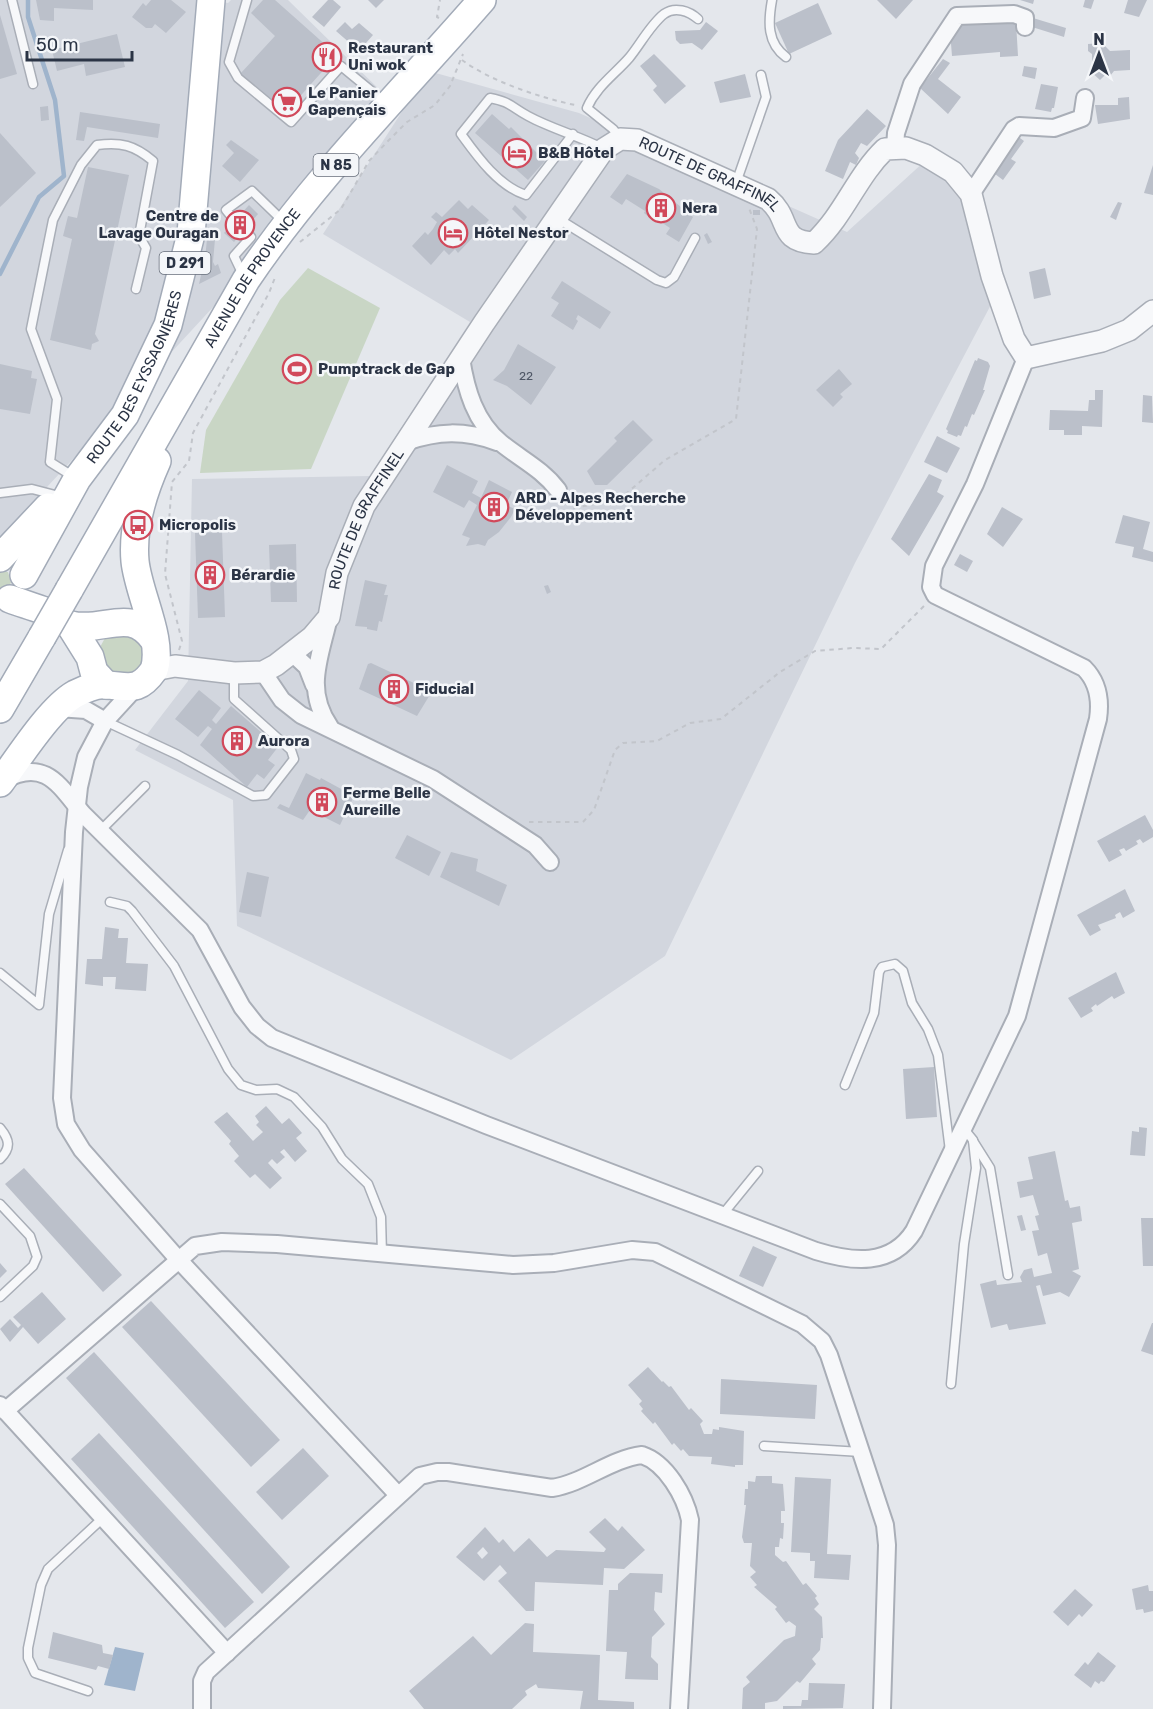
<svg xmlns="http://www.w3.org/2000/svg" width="1153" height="1709" font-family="Rubik,sans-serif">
<rect width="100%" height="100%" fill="#e4e7ec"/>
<g fill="#d2d6de">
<path d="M0 0H212L228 3 231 0H288L387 97 267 231 215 305 0 538Z"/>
<path d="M432 72 579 113 847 232 925 161 963 195 995 297 855 563 665 956 511 1060 237 926 233 800 135 750 188 681 192 479 370 476 470 322 323 234 403 110Z"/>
</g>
<g fill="#c9d6c5">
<path d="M308 268 380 308 311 469 200 473 206 430 280 300Z"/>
<path d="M0 571 8 572 11 583 6 588H0Z"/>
<path d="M115 631 143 638V672L110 676 99 649 105 638Z"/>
</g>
<path fill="#9fb4cc" d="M115 1647 144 1653 135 1691 104 1685Z"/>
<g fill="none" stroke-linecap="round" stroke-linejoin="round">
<path stroke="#9fb4cc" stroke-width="4.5" d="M0 274 39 197 64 176 55 100 28 17V0"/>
</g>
<g fill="#bbc0ca" fill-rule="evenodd">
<path d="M36 0H93V10L54 8V21L40 20Z"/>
<path d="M151 0H171L186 12 166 33 155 24 152 28H146L132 17 143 3 146 6Z"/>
<path d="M263 0H275L337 55 286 112 240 74 275 36 251 13Z"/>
<path d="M328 0H333L341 7 324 27 312 17Z"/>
<path d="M368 0H384L376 8Z"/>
<path d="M877 0H913L896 19Z"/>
<path d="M1020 0H1034L1033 4Z"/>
<path d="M1085 0H1094L1091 9 1083 7Z"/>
<path d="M1128 0H1147L1139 17 1124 13Z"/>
<path d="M818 3 832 34 789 54 775 23Z"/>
<path d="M0 15 17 74 0 79Z"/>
<path d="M1033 18 1066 28 1064 37 1032 27Z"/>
<path d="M345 22 352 29 359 23 373 35 359 51 336 31Z"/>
<path d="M706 22 718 31 702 50 692 43 680 44 676 40 675 31 700 30Z"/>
<path d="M1016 22 1018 56 1000 57V52L952 56 950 31 956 24Z"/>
<path d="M117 34 125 67 86 76 84 64 57 71 52 50Z"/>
<path d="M1102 43 1110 51 1130 50V70L1114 71 1110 76 1107 73 1100 80 1089 70 1092 66V54L1088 51V44Z"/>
<path d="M654 54 686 86 665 104 653 90 657 86 640 66Z"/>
<path d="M943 59 950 63 938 79 961 97 948 114 920 88Z"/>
<path d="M1024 66 1037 68 1035 79 1022 76Z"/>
<path d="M745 74 751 97 720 103 714 82Z"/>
<path d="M1041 84 1058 87 1054 108H1052L1051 112 1035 109Z"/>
<path d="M1129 97 1130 119 1098 124 1095 105H1118V98Z"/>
<path d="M48 106 49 120 41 121 40 107Z"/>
<path d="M867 109 886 126 867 146 861 143 855 153 859 158 856 165 850 162 843 179 825 171 838 140Z"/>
<path d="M80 112 160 124 158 138 87 127 84 141 76 140Z"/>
<path d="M492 114 509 129 511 127 545 161 528 180 475 133Z"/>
<path d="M0 133 36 173 0 207Z"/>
<path d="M1016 135 1024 141 1011 159 1016 162 1003 180 991 171Z"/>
<path d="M231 140 259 160 240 182 222 166 234 153 226 145Z"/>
<path d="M1153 165V195L1144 193Z"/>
<path d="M88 167 129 175 95 334 99 341 92 344 91 350 50 340 72 239 63 236 68 216 77 218Z"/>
<path d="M627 174 659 189 693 217 679 242 666 234 670 228 652 216 650 218 644 213 645 211 626 199 622 205 610 197Z"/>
<path d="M459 200 468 209 472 205 489 220 458 253 455 249 449 255 444 250 431 265 412 246 425 232 428 235 433 229 437 222 431 217 436 212 442 217Z"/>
<path d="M1118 202 1122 203 1116 220 1110 217Z"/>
<path d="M249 205 258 214 234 242 224 233Z"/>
<path d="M515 205 527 217 524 221 512 209Z"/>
<rect x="753" y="210" width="7" height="5"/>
<path d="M707 233 712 242 708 244 704 235Z"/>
<path d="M207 239H215L213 262 215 266 218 264 221 273 199 284 202 271 204 269Z"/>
<path d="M1045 268 1051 295 1034 299 1029 272Z"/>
<path d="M562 281 611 312 600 329 578 315 576 319 578 321 573 330 551 316 559 303 551 298Z"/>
<path d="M518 344 556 367 531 405 507 386 493 380 504 370Z"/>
<path d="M978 358 988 362 990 366 983 390H985L974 415 972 414 967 427 965 426 961 436 958 435 957 437 947 433 948 431 946 429 975 360 977 361Z"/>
<path d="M0 364 32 371 31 378 37 379 30 414 0 409Z"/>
<path d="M839 369 852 384 840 394 843 397 833 407 816 390Z"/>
<path d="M1095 390H1103L1102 427 1082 426V435H1064V430H1049L1050 410 1088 411 1089 400H1095Z"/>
<path d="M1143 395 1152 396 1153 423 1142 422Z"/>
<path d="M633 420 653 440 607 485H595L587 471 617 441 614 438Z"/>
<path d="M937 436 960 448 947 473 924 462Z"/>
<path d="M447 465 478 481 472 493 481 498 489 480 512 492 506 505 515 509 511 517 499 532 488 540 485 546 478 544 466 546 470 538 462 535 477 505 469 500 464 508 433 492Z"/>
<path d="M929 474 942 480 937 492 944 496 909 556 891 539Z"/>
<path d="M1002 507 1023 519 1003 547 987 534Z"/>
<path d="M1123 515 1150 522 1143 549 1153 552V562L1132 557 1134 547 1115 543Z"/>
<path d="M222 532 225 617 198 618 195 533Z"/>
<path d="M296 544 297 602H271L269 545Z"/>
<path d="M960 554 973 561 967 572 954 565Z"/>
<path d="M365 580 387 585 384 595H388L382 622 379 621 377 631 367 629V627L355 626Z"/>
<path d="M548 585 551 592 547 594 544 586Z"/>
<path d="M371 663 429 690 431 693 417 716 359 689 368 664Z"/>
<path d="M199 690 221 708 212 720 216 724 231 706 278 747 268 760 275 765 264 779 257 774 247 787 200 745 212 729 208 726 198 737 175 719Z"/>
<path d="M306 773 320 780 321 778 354 796 340 825 310 810 303 820 277 808 280 804 289 808Z"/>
<path d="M1145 815 1153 830V837L1143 843 1140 839 1136 841 1138 844 1126 851 1124 848 1119 850 1122 855 1109 862 1097 841Z"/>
<path d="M407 835 441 852 429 876 395 858Z"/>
<path d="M451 852 478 859 476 871 507 885 499 906 440 877Z"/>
<path d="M247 872 269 877 261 917 239 912Z"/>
<path d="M1125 889 1135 911 1123 918 1120 912 1115 915 1116 918 1098 925 1101 930 1090 936 1077 915Z"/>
<path d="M105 927 119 929 118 938H128L126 963 148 964 146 991 115 989 116 977H103V986L85 984 87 959H102Z"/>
<path d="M1116 972 1125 993 1114 999 1112 996 1097 1006 1096 1004 1091 1008 1093 1011 1081 1018 1068 998Z"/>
<path d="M934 1067 937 1117 906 1119 903 1069Z"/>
<path d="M266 1106 282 1124 289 1118 302 1133 296 1138 307 1151 295 1162 284 1149 280 1152 285 1157 277 1164 272 1159 268 1163 282 1178 270 1189 255 1174 250 1178 234 1161 239 1156 229 1144 231 1141 214 1122 227 1112 253 1141 263 1132 256 1125 259 1122 255 1116Z"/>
<path d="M1139 1127 1147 1128 1145 1156 1130 1155 1132 1131 1139 1132Z"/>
<path d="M1055 1151 1065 1201 1068 1200 1070 1208 1080 1206 1082 1221 1072 1223 1079 1269 1072 1271 1081 1276 1069 1297 1060 1292 1043 1296 1040 1285 1036 1286 1046 1324 1009 1330 1007 1324 991 1328 980 1284 996 1280 997 1285 1022 1282 1020 1277 1024 1270 1032 1268 1034 1277 1052 1273 1047 1253 1038 1256 1032 1231 1039 1230 1035 1216 1039 1215 1033 1195 1020 1198 1017 1182 1033 1179 1028 1157Z"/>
<path d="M24 1168 122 1275 103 1292 5 1184Z"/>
<path d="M1022 1215 1026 1230 1021 1231 1017 1216Z"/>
<path d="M1141 1218H1153V1266H1143Z"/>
<path d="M753 1246 777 1257 763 1287 739 1276Z"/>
<path d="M0 1263 7 1271 0 1278Z"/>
<path d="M42 1292 66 1319 38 1344 23 1327 10 1342 0 1329 10 1319 18 1328 21 1325 13 1317Z"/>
<path d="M151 1301 280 1440 251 1467 122 1327Z"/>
<path d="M1152 1323H1153V1355L1141 1351Z"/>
<path d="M94 1352 290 1567 262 1594 66 1378Z"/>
<path d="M648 1367 662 1382 663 1381 669 1387 671 1386 689 1410 691 1408 703 1421 700 1424 704 1434H712L713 1429 719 1430V1427L744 1431 743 1465H735V1467L711 1464 712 1457 689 1456 683 1449 681 1451 674 1443 672 1445 655 1422 653 1424 641 1411 643 1409 639 1404 642 1401 628 1385Z"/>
<path d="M721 1379 817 1385 815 1419 720 1414Z"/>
<path d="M99 1433 254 1602 225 1628 71 1459Z"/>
<path d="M303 1448 329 1476 282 1520 256 1492Z"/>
<path d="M756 1476H772V1483L783 1484 785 1511H781V1523H784L783 1539 780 1538 779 1547H775V1555L783 1562 786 1561 803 1585 806 1583 817 1596 815 1598 819 1604 814 1609 822 1617 823 1638H821L820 1650 812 1659 816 1664 800 1683 797 1681 777 1701 765 1703V1709H742L743 1688 750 1682 746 1677 784 1640 795 1636 796 1626 789 1621 786 1623 775 1609 777 1607 754 1587 757 1585 750 1577 756 1572 750 1566 752 1543H744L742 1537 746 1505H744L745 1489H748V1481L755 1482Z"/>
<path d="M795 1477 831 1479 827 1554 851 1555 849 1580 814 1578 815 1561H810V1553L791 1552Z"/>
<path d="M605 1518 618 1531 622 1526 645 1550 624 1569 604 1568 603 1585 535 1582 534 1611H526L498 1581 507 1573 500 1565 484 1581 456 1557 485 1527 499 1543 503 1539 514 1552 529 1538 547 1557 556 1550 604 1552 606 1549 589 1532ZM483 1547 488 1553 482 1559 477 1553Z"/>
<path d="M630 1573 663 1574 662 1593 655 1592 654 1610 665 1624 652 1637 651 1657 658 1664V1680L625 1679 627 1652 606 1651 609 1590H618V1584Z"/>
<path d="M1148 1585 1149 1591H1153V1611L1144 1613 1143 1609 1136 1610 1132 1589Z"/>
<path d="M1075 1589 1093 1605 1082 1617 1079 1614 1068 1626 1053 1612Z"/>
<path d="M525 1623 534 1624 533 1652 600 1655 598 1700 634 1702V1709H580L583 1691 538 1688 536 1684 525 1691 527 1695 512 1709H424L409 1691 473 1636 491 1655Z"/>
<path d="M53 1632 102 1645 103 1653 113 1655 109 1669 98 1666 96 1670 48 1658Z"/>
<path d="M1098 1652 1116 1666 1104 1682 1101 1681 1099 1684 1095 1681 1091 1688 1074 1675 1085 1662 1088 1665Z"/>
<path d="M809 1683 845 1684 843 1708 783 1709V1706H801L802 1700H808Z"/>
</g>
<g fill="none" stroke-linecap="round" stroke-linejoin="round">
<g stroke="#a9aeb7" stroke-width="11">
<g id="service">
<path d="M12 0 33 84"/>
<path d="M247 0 229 62 238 78 291 122 341 66 386 103"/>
<path d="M772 0C768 22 767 43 786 57"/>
<path d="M573 134 526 195C498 186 477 156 461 134L490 98C511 102 511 107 528 116 552 129 579 136 602 148"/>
<path d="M620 138 613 129 587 108C596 87 614 75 629 58 640 45 650 25 664 14 675 6 689 11 698 19"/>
<path d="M736 183 766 97 761 75"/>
<path d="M557 218 657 280 666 283 674 277 695 238"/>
<path d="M235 221 226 210 252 191 284 222"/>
<path d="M243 275 234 256 251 237 244 230"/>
<path d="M74 477 50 462 57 399 31 329 53 220 81 165 97 145C121 142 134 145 153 161L139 236 146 248 136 289"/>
<path d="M0 493 32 489 59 496"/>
<path d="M105 721 178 755 253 796 266 795 294 759 291 750 234 699V675"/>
<path d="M100 831 145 786"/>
<path d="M110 902 127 906 132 911 174 966 228 1069 241 1085 256 1090 277 1089 294 1097 322 1127 342 1159 368 1184 381 1217 382 1255"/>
<path d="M0 973 39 1005 49 914 68 850"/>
<path d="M845 1085 874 1013 879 972 882 967 895 964 903 971 912 1003 928 1029 938 1055 950 1151"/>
<path d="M0 1128C10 1140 11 1148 0 1159"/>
<path d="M973 1141 990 1168 1008 1275"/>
<path d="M0 1204 30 1236 37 1257 33 1266 0 1297"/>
<path d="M723 1214 758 1171"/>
<path d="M951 1384 964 1244 976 1168 973 1140 964 1129"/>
<path d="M764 1446 861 1452"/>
<path d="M88 1691 35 1673 28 1658V1648L41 1585 48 1569 104 1517"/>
</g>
</g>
<g stroke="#a9aeb7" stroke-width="20">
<g id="minor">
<path d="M895 147 896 133 912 84 957 16 1014 14 1025 18V27"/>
<path d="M971 194 1014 129 1019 126 1054 128 1082 118 1085 98"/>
<path d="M461 358C466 390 475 422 501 443 522 460 542 469 558 490"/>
<path d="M406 442C438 431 464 430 497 442"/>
<path d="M329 617C320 658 304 689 330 727"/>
<path d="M292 653 307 667 314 685"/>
<path d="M263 672 282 700 301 715 433 779 535 845 550 862"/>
<path d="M138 685 105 721 86 757 79 787 74 832 62 1098 66 1124 82 1150 177 1258 398 1495"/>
<path d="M58 708 86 710 105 721"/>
<path d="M4 780C46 757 60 787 83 814L200 930 242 1007 257 1026 272 1038 486 1125 816 1251C852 1262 891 1267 914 1231L1017 1016 1098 719C1101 699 1098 682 1084 668L935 595 931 587 934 566 975 484 1026 358"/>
<path d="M0 1405 227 1653"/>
<path d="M5 1411 195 1246 222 1242 277 1244 513 1265 554 1263 632 1250 655 1252 802 1324 822 1341 829 1355 885 1525 887 1545 882 1709"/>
<path d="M202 1709V1681L206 1672 420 1476 437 1472H448L552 1488C584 1483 610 1459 642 1455 666 1463 685 1496 690 1520L679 1709"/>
</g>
</g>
<g stroke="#a9aeb7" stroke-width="24">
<g id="tertiary">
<path id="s1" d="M154 670 175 666 234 673 263 672 276 665 312 637 329 617 337 573 364 506 484 323 604 149 620 139 637 140 768 199C792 219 777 241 814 243 845 214 856 177 885 149L906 148 925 155 953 172 971 194 992 276 1014 339 1026 358 1102 341 1129 330 1153 311"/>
</g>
</g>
<g stroke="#a3abb8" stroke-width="30">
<g id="primary">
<path d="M0 558 48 507"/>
<path id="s2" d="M24 575 77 479 125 415 168 325 191 234 211 0"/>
<path id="s3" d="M69 590 246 280C314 179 402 92 482 0"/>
<path d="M10 599C21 603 31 606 42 610 52 614 61 622 71 625 104 633 130 606 154 640"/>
<path d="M70 625 90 657 94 672 106 685"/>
<path d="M0 709 42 637"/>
<path d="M0 783C18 759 50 708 75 694 83 690 96 684 105 685 129 686 138 693 154 670 164 640 138 593 135 561 132 528 144 490 157 461"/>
</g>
</g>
<g stroke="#c2c5cb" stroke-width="2" stroke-dasharray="4.5 4.5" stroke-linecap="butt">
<path d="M439 18 437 17 440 0"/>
<path d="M462 60C490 81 541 98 575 105"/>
<path d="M300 242 341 209 369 161 388 141 407 122 435 105 450 86 463 54"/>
<path d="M568 501 574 508 620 499 665 460 736 419 757 229 749 208"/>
<path d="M179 650 182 641 165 574 172 482 189 461 193 433 269 293 276 275"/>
<path d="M529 822H583L594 810 615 750 623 743 657 741 690 723 721 719 780 672 815 651 853 648 881 649 925 605"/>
</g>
<use href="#service" stroke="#f7f8fa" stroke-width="8"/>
<use href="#minor" stroke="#f7f8fa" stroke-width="16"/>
<use href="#tertiary" stroke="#f7f8fa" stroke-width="21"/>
<use href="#primary" stroke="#fff" stroke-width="27"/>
<g stroke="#a3abb8" stroke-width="30" stroke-linecap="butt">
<path id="primary-bridge" d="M42 637 69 590"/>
</g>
<use href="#primary-bridge" stroke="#fff" stroke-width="27"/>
</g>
<defs>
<g id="restaurant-ring" transform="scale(1.5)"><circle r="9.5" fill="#f4f6f9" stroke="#d1495b" stroke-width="1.5"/><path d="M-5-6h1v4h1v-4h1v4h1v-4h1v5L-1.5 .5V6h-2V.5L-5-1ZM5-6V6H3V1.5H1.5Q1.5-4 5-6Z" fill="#d1495b"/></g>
<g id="supermarket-ring" transform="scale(1.5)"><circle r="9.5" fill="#f4f6f9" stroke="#d1495b" stroke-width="1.5"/><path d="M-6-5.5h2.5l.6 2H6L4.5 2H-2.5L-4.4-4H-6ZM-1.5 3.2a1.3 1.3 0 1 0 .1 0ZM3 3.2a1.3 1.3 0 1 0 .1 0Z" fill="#d1495b"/></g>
<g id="hotel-ring" transform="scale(1.5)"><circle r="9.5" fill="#f4f6f9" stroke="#d1495b" stroke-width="1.5"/><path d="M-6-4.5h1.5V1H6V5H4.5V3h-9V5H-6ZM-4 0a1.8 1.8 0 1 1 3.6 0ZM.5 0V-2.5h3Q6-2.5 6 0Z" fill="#d1495b"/></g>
<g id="building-ring" transform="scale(1.5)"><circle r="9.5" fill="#f4f6f9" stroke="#d1495b" stroke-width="1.5"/><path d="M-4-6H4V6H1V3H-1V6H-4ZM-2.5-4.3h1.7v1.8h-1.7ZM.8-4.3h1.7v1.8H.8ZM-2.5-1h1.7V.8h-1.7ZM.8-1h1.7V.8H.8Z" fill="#d1495b"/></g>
<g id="stadium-ring" transform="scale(1.5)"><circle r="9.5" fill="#f4f6f9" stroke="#d1495b" stroke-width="1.5"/><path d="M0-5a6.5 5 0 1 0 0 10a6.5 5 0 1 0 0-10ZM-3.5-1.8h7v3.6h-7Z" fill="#d1495b"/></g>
<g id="bus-ring" transform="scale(1.5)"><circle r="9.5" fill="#f4f6f9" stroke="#d1495b" stroke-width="1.5"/><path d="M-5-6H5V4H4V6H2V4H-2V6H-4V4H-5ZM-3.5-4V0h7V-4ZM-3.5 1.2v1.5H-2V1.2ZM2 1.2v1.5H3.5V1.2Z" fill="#d1495b"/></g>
</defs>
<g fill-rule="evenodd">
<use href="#restaurant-ring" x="327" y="57"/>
<use href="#supermarket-ring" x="287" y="102"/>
<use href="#hotel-ring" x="517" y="153"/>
<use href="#building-ring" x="661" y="208"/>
<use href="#building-ring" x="240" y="225"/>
<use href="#hotel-ring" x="453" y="233"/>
<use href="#stadium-ring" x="297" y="369"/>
<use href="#building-ring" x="494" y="507"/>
<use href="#bus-ring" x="138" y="525"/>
<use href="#building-ring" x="210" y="575"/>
<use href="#building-ring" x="394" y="689"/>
<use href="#building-ring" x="237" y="741"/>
<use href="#building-ring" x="322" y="802"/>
</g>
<g text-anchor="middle" stroke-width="5" stroke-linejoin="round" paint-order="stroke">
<g font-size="12" fill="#4f5766">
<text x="526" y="380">22</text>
</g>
<g fill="#f4f6f9" stroke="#676e7b" stroke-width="1.5">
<rect x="313.5" y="154" width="45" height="22" rx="4.5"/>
<rect x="159.5" y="252" width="51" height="22" rx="4.5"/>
</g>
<g font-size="14" font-weight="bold" fill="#2b3445">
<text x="336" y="170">N 85</text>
<text x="185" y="268">D 291</text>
</g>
<g font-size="15" font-weight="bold" fill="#2b3445" stroke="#f4f6f9" text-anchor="start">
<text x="348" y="53">Restaurant<tspan x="348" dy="17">Uni wok</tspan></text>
<text x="308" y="98">Le Panier<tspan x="308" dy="17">Gapençais</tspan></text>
<text x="538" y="158">B&amp;B Hôtel</text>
<text x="682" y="213">Nera</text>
<text x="219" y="221" text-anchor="end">Centre de<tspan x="219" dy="17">Lavage Ouragan</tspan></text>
<text x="474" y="238">Hôtel Nestor</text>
<text x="318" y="374">Pumptrack de Gap</text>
<text x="515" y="503">ARD - Alpes Recherche<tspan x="515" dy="17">Développement</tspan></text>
<text x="159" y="530">Micropolis</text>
<text x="231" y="580">Bérardie</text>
<text x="415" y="694">Fiducial</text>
<text x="258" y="746">Aurora</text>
<text x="343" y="798">Ferme Belle<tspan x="343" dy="17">Aureille</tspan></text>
</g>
<g font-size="15" fill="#2b3445" stroke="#f4f6f9">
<text dy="5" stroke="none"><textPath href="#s1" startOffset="860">ROUTE DE GRAFFINEL</textPath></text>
<text dy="5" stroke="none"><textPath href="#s3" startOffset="362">AVENUE DE PROVENCE</textPath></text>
<text dy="5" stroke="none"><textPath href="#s2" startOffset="228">ROUTE DES EYSSAGNIÈRES</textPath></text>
<text dy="5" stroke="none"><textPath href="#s1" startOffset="302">ROUTE DE GRAFFINEL</textPath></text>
</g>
</g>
<g transform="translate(1099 54)" stroke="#f4f6f9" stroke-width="4.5" paint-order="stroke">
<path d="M0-4.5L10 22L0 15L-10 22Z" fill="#2b3445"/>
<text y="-9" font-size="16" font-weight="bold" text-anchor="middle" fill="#2b3445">N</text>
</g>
<path d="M27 51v9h105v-9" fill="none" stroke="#2b3445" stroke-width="3"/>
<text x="36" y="51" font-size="18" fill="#2b3445" stroke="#f4f6f9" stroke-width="4.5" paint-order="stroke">50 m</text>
</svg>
